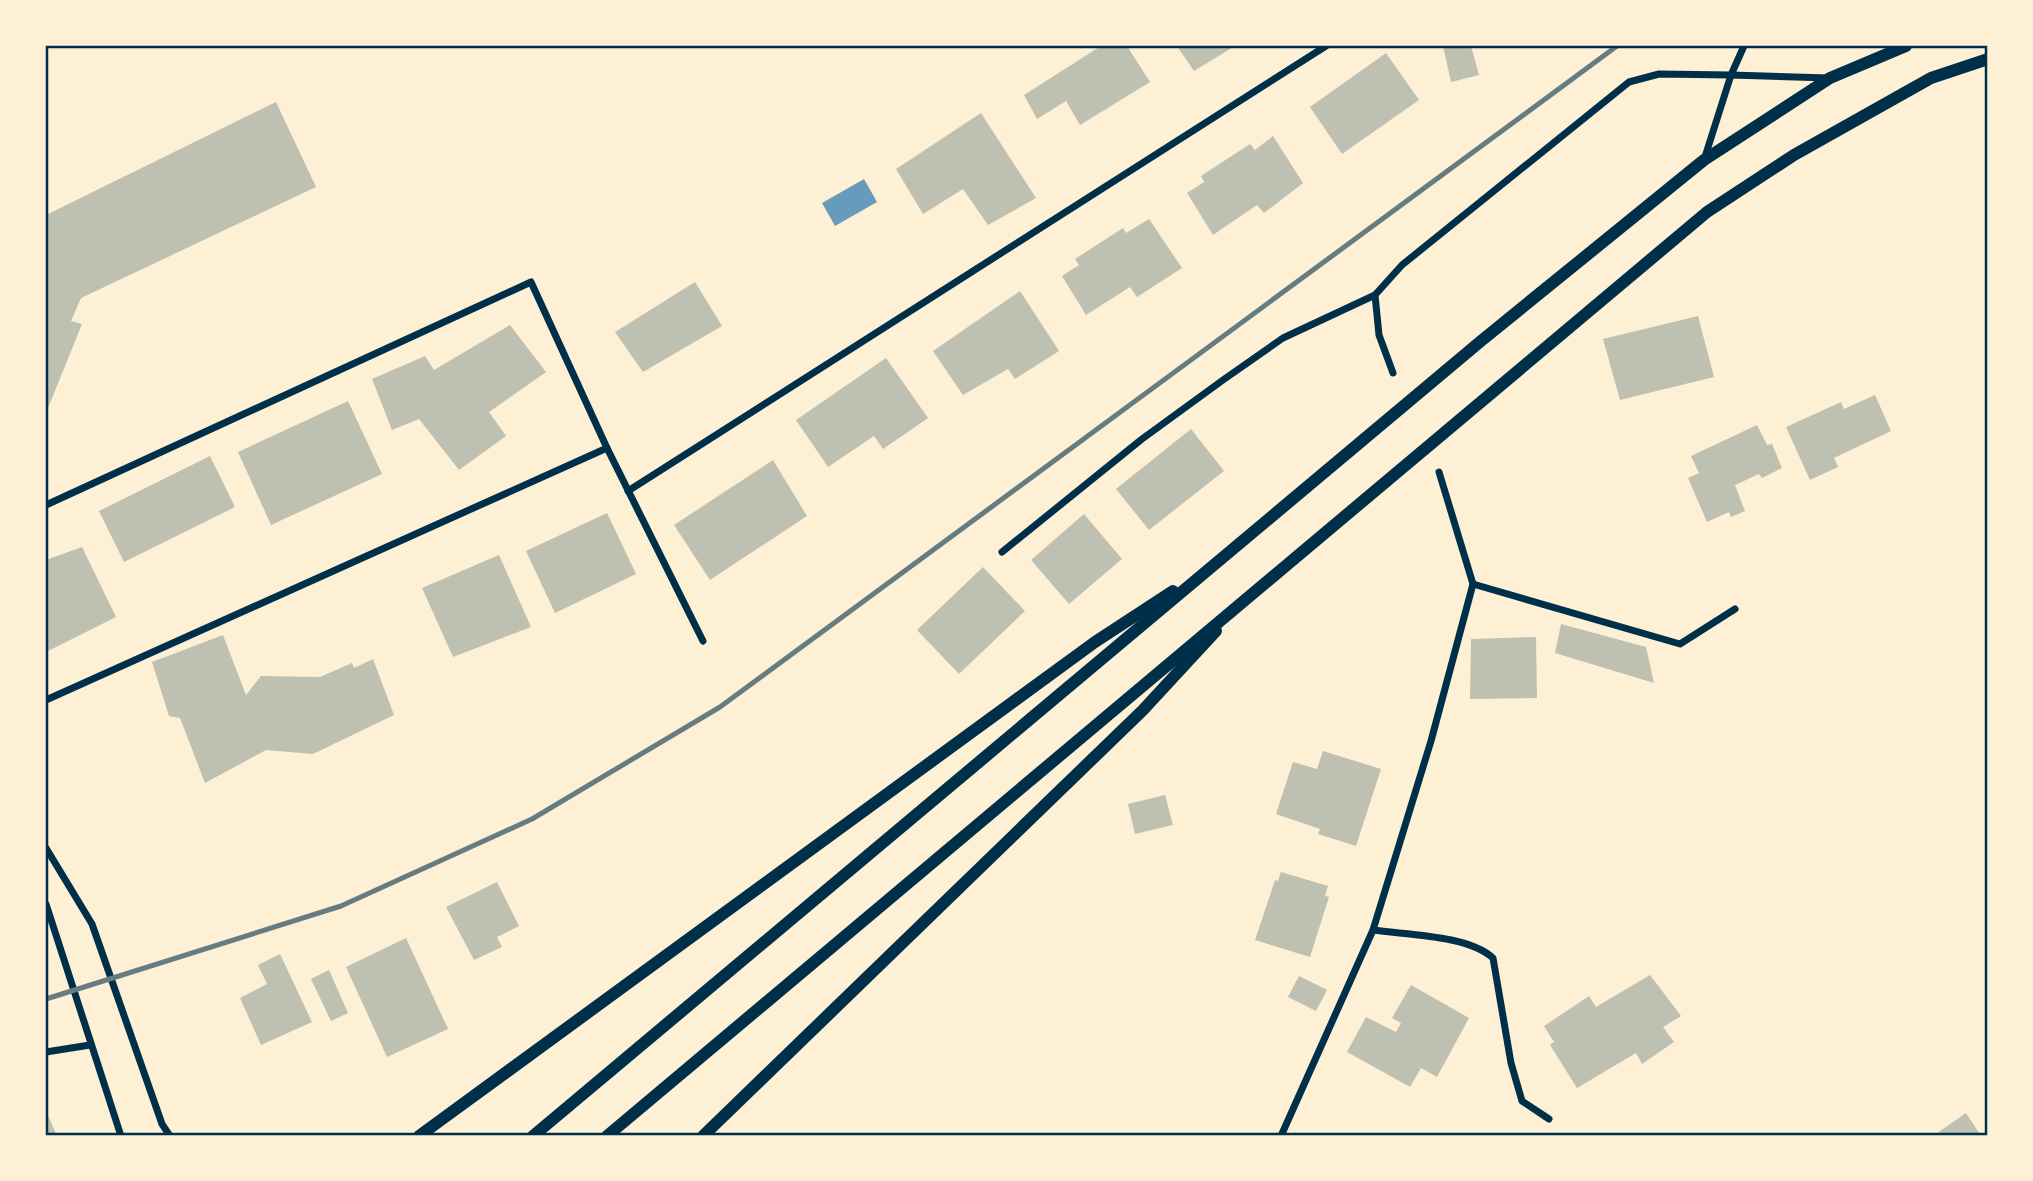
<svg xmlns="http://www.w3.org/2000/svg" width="2033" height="1181" font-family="'Golos Text',sans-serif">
<rect width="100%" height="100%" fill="#fdf0d5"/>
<path fill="#669bbc" d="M864 179 877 202 835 226 822 203Z"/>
<g fill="#bec0b2">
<path d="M1101 46H1127L1150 82 1080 125 1066 101 1037 119 1024 95Z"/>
<path d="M1177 46H1235L1194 71Z"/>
<path d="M1443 46H1471L1479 75 1451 82Z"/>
<path d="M1386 53 1419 100 1342 154 1310 107Z"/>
<path d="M276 102 316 187 81 298 71 321 82 324 46 413V215Z"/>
<path d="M981 113 1036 198 988 225 963 189 923 214 896 169Z"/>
<path d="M1273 136 1303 183 1264 213 1257 205 1213 235 1187 193 1204 182 1201 176 1250 144 1255 150Z"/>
<path d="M1149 219 1182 268 1137 297 1130 287 1086 315 1062 276 1079 265 1075 259 1123 228 1126 233Z"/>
<path d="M695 282 722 326 643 372 615 332Z"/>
<path d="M1020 291 1059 351 1015 379 1008 369 963 395 933 351Z"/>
<path d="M1698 316 1714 377 1620 400 1603 339Z"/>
<path d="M510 325 546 372 489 412 506 436 459 470 419 419 392 430 372 379 425 356 434 370Z"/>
<path d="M886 358 928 418 883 449 874 436 828 467 796 420Z"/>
<path d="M1875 395 1891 431 1834 458 1838 467 1810 480 1786 427 1841 402 1844 409Z"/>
<path d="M348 401 382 474 271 525 238 452Z"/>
<path d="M1757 425 1767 445 1772 444 1782 468 1762 478 1759 474 1735 485 1745 511 1731 517 1729 512 1707 522 1688 478 1699 473 1691 456Z"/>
<path d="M1191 429 1224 471 1149 530 1116 489Z"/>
<path d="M210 456 235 507 124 562 99 511Z"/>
<path d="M773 460 807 516 710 580 674 525Z"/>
<path d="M607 513 636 574 555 613 526 551Z"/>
<path d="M1084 514 1122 559 1069 604 1031 560Z"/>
<path d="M82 547 116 617 46 652V560Z"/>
<path d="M499 555 531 627 453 657 422 588Z"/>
<path d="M983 567 1025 611 959 674 917 630Z"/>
<path d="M1561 624 1646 647 1654 683 1555 653Z"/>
<path d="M223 635 246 695 261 676 320 677 352 663 354 668 373 659 394 715 313 754 266 750 205 783 180 718 169 716 152 662Z"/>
<path d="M1536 637 1537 698 1470 699 1471 639Z"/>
<path d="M1323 751 1381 769 1356 846 1318 834 1320 829 1276 814 1293 762 1317 769Z"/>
<path d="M1165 795 1173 825 1135 834 1128 804Z"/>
<path d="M1281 872 1328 886 1325 896 1329 897 1310 957 1255 940 1275 880 1278 881Z"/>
<path d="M497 882 519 926 497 937 502 947 474 960 446 907Z"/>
<path d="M406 938 448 1029 387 1057 346 967Z"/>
<path d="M280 954 312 1022 261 1045 240 998 267 984 258 965Z"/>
<path d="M329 970 348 1013 331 1021 311 979Z"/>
<path d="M1650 975 1681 1016 1663 1027 1674 1042 1642 1064 1636 1053 1577 1088 1550 1045 1554 1042 1544 1026 1589 996 1596 1007Z"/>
<path d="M1299 976 1327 990 1316 1011 1288 997Z"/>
<path d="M1411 985 1469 1018 1437 1077 1421 1068 1410 1087 1347 1052 1366 1017 1396 1032 1401 1023 1392 1018Z"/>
<path d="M46 1111 57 1136H46Z"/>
<path d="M1966 1113 1981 1136H1933Z"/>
</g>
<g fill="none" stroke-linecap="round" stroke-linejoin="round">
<g stroke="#003049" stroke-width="7">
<path d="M1704 160 1731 75 1829 78"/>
<path d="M1393 373 1379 335 1375 295 1402 265 1629 82 1659 74 1731 75 1744 46"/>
<path d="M607 448 703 641"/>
<path d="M628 491 1326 46"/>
<path d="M46 505 531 282 607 448 46 700"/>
<path d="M1002 552 1142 439 1223 380 1283 338 1375 295"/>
<path d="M1473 584 1680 644 1735 609"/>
<path d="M46 848 92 924 162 1124 170 1136"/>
<path d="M46 904 121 1136"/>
<path d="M1373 930C1407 935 1468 935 1493 958L1511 1063 1522 1101 1549 1119"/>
<path d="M46 1052 90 1045"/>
<path d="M1281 1136 1373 930 1431 741 1473 584 1439 472"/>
</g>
<g stroke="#003049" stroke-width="12">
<path d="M419 1136 1095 642 1173 591"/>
<path d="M533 1136 1481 341 1704 160 1830 78 1906 46"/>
<path d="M607 1136 1707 212 1794 155 1931 78 1988 59"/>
<path d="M703 1136 1143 710 1216 631"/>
</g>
<path stroke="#657d81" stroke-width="5" d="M46 999 341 906 532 819 720 707 1617 46"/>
</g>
<rect width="2033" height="1181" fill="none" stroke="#fdf0d5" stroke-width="94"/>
<rect x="47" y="47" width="1939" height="1087" fill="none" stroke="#003049" stroke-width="2.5"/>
</svg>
